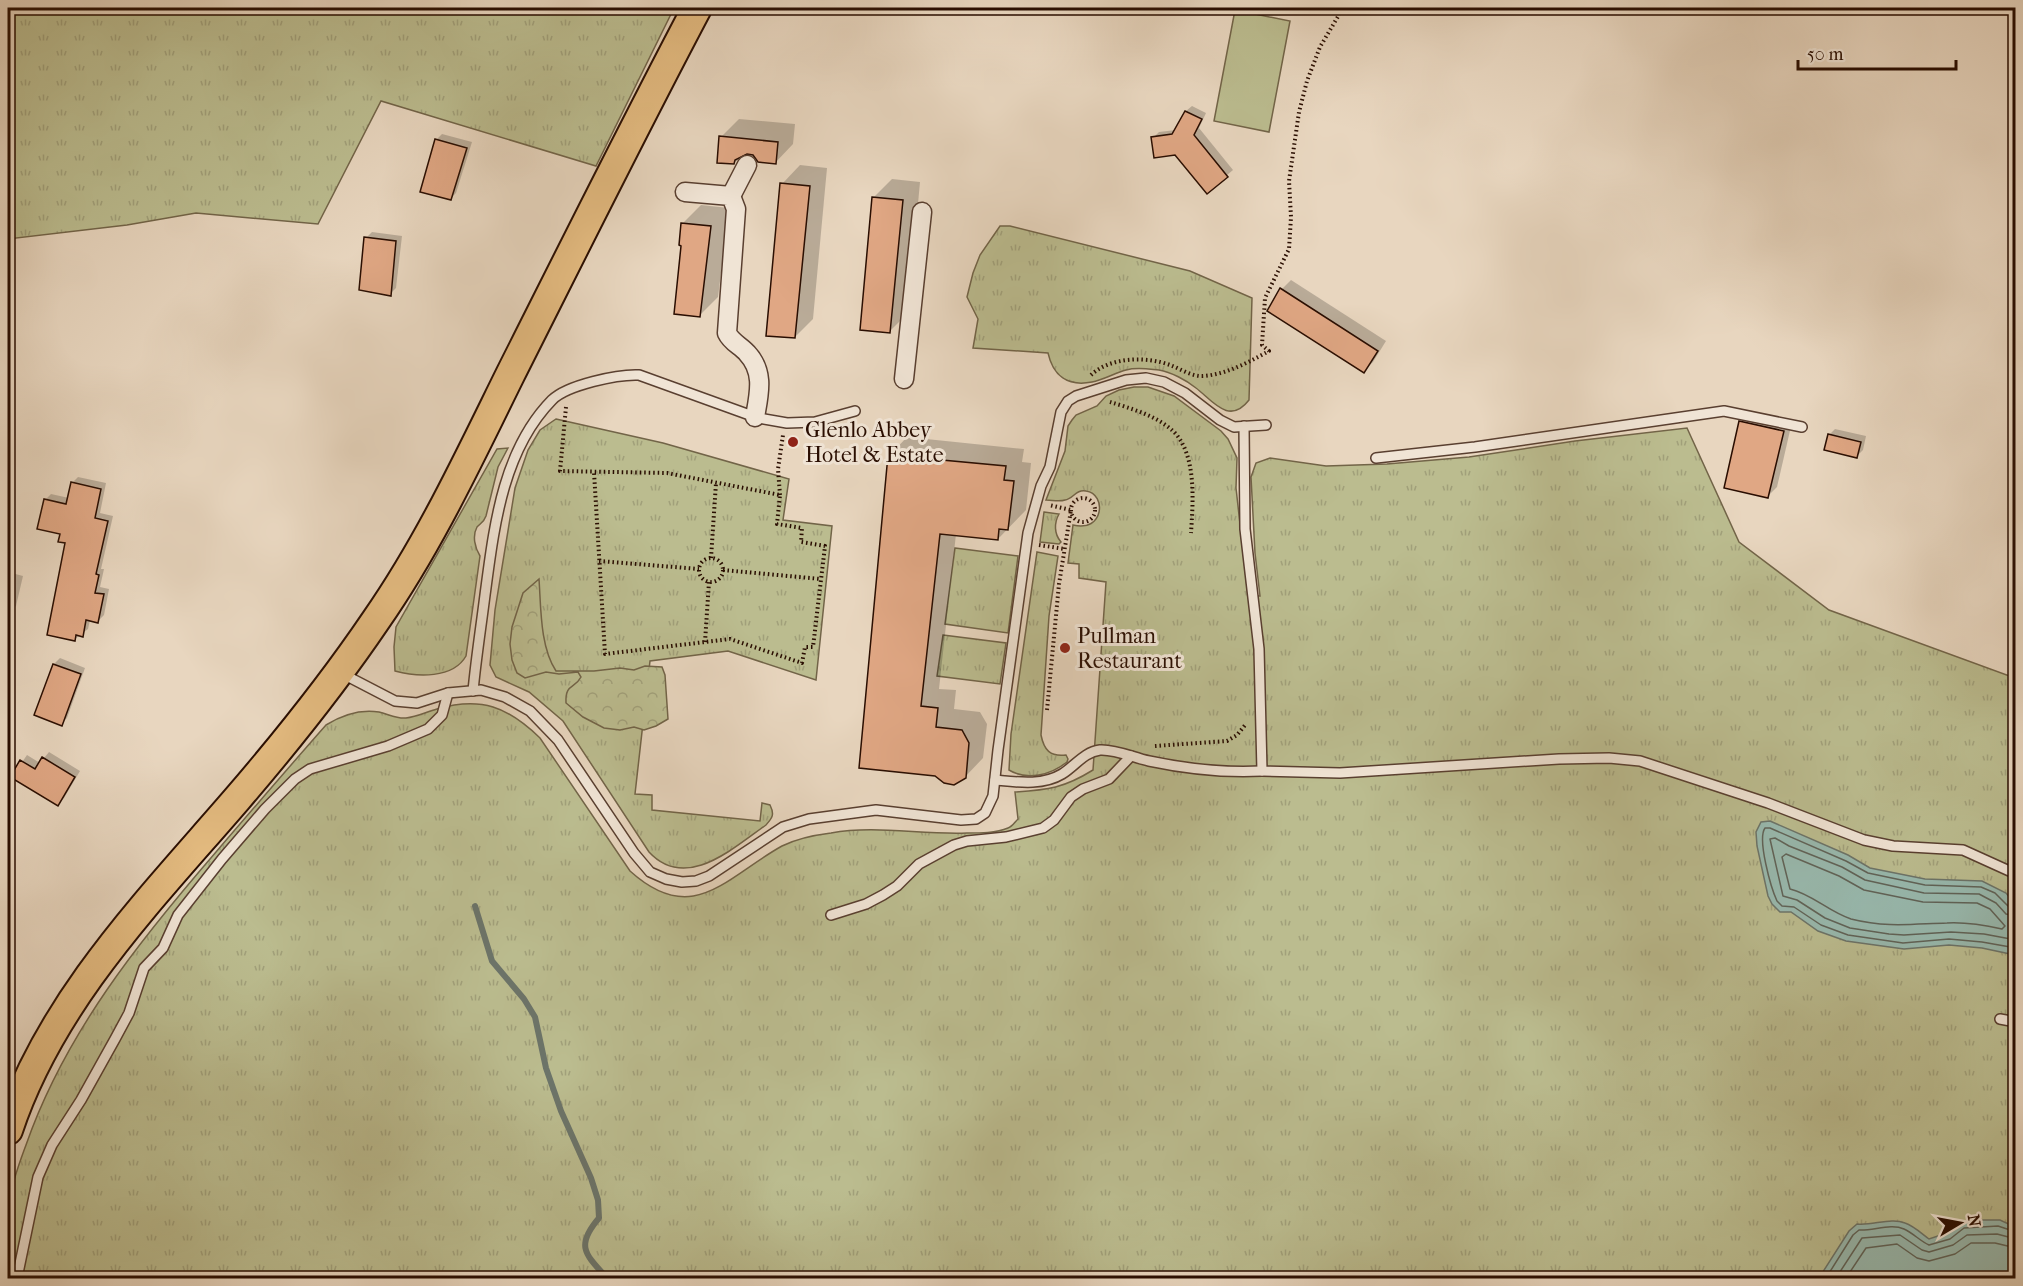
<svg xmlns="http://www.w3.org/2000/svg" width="2023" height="1286" font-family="'IM FELL French Canon',serif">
<defs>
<pattern id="grass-tufts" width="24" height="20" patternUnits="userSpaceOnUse" patternTransform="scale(1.5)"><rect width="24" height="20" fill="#bbbc8f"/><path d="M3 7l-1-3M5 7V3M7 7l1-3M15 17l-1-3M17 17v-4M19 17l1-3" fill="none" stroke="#a1a07a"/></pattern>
<pattern id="forest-crowns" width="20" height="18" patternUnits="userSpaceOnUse" patternTransform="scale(1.5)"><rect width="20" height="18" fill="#bbbc8f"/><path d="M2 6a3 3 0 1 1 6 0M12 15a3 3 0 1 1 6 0" fill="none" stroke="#a1a07a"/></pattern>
</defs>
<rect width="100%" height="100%" fill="#e8d6bf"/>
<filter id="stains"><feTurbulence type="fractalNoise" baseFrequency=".00333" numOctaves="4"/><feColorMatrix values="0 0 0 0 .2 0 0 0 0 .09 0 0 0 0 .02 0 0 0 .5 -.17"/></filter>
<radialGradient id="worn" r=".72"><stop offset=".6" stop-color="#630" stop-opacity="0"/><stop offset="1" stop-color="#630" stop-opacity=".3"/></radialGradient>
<g fill="url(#grass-tufts)" stroke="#726448" stroke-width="1.5">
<path d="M8 8H674L596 166 381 101 318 224 196 213 127 225 8 239Z"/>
<path d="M1000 226H1010L1190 271 1252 298 1249 400C1229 426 1212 400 1196 388 1186 380 1171 372 1159 370 1148 369 1137 367 1126 370 1115 373 1103 380 1092 382 1067 387 1053 375 1048 353L973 348 978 319 967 297 973 273 980 255Z"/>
<path d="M1134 387H1148L1174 396 1221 431 1228 439 1237 458 1236 488 1248 596H1260L1255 553 1251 477 1256 463 1270 458 1326 466 1387 464 1469 457 1575 441 1687 428 1739 542 1829 610 2015 678V1278H8C8 1255 4 1229 8 1206 11 1185 19 1164 26 1145 65 1033 140 940 216 852 252 810 289 767 326 725 342 715 360 709 379 712 388 714 397 719 406 718 417 717 426 712 437 709 481 696 508 707 540 738L630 871C693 928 726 877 782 846 796 839 815 835 831 833 875 825 922 835 967 833 980 833 996 833 1008 828 1012 827 1015 822 1018 819L1015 792C1048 790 1064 788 1093 770L1106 582 1079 578V564L1068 563 1073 525C1104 533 1107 494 1086 491 1076 489 1073 499 1065 500 1059 502 1052 500 1046 500L1065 451 1068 426 1072 420 1076 415 1097 406 1106 396 1119 390Z"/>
<path d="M556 419 663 443 789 479 783 520 832 526 816 680 728 651 650 661 635 794 652 795V810L760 821 762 803 770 805C775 815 772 818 766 825 733 848 686 892 649 852L563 721 529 692 496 677 490 665 495 610 515 488 528 450 540 430Z"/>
<path d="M508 448 498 467 486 516C484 522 481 523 477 527 472 536 475 548 480 556L466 656C453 679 417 677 395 671L394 647 396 627 497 449Z"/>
<path d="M1044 512 1059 514C1054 523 1054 534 1061 542L1059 544 1040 542Z"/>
<path d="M955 548 1018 556 1008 633 945 624Z"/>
<path d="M1037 552 1058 556 1049 616 1041 735C1044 750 1050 757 1066 755L1068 759 1067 762C1051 775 1027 781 1009 770L1011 734Z"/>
<path d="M943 635 1006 643 1000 684 937 676Z"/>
</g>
<path fill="url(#forest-crowns)" stroke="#726448" stroke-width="1.5" d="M539 579C541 608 540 647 556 671H594L620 668 634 670 645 666 662 667 665 675 668 719 656 726 644 730 634 727 620 730 604 728 583 717 566 703C565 683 575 689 581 677L578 672 559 674 546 672 525 678 517 673 512 660 510 644 512 627 523 593Z"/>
<path fill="#bbbc8f" stroke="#726448" stroke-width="1.5" d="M1235 10 1290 21 1269 132 1214 121Z"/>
<g fill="#98b9ae" stroke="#6c7469" stroke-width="1.5">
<path d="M1770 821 1848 855 1870 868 1925 879 1982 881 2006 893 2015 904V955L1982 948 1949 945 1904 949 1846 941 1818 931 1791 912H1780L1772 904 1768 896 1757 846 1756 832 1761 822Z"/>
<path d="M1981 1220H2000L2015 1227V1278H1819L1849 1231 1857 1224C1872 1226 1891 1217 1905 1223 1914 1226 1922 1234 1929 1239L1947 1233 1961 1222Z"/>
</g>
<g fill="#0003">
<path d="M1192 106 1206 113 1199 128 1233 170 1207 192 1175 153 1153 138 1159 132 1176 130 1186 111Z"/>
<path d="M739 119 795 124 793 144 775 163 747 152 734 163 721 137Z"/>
<path d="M442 134 472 142 456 193 450 199 436 140Z"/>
<path d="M800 165 827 168 813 319 795 337 782 184Z"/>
<path d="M892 179 920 182 908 313 890 331 874 197Z"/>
<path d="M701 205 729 208 718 297 700 315 683 244V223Z"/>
<path d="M372 232 402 236 396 288 390 294 366 238Z"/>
<path d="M1291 280 1386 341 1373 362 1364 371 1282 289Z"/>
<path d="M1750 413 1792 422 1777 487 1768 496 1741 422Z"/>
<path d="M1835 429 1866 436 1863 450 1857 456 1829 435Z"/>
<path d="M907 437 1024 449 1022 462 1031 463 1026 510 998 539 956 534 939 689 956 690 954 709 980 712 987 724 983 758 965 777 860 767 889 456Z"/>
<path d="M78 477 106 483 100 513 113 516 101 569H104L100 587 109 589 104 615 98 621 90 620 88 629 75 639 67 542 45 500 51 494 69 498 72 483Z"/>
<path d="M8 572 23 576 16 606 14 608 8 607Z"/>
<path d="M60 658 85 668 67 718 61 724 36 715 54 664Z"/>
<path d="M49 752 80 771 64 798 58 804 12 777 27 755 40 763Z"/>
</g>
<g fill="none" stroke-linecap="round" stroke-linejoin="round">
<g stroke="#606358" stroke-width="1.5">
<path d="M1786 854 1839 876 1864 890 1923 902 1977 903 1990 909 2005 926 2002 929C1984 925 1965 922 1947 923 1912 924 1887 928 1851 919 1829 912 1812 894 1790 889L1782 857Z"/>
<path d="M2016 909 2008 906 1995 893 1981 887 1925 885 1868 873 1846 861 1770 828H1765C1757 839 1771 888 1777 901L1782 906 1794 907 1821 925 1848 935 1903 943 1949 939 1982 942 2016 948"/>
<path d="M2016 916 2006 914 1996 903 1979 894 1924 893 1865 880 1842 867 1789 846 1775 838 1770 839 1783 896 1797 900 1825 918 1850 928 1889 934 1904 935 1951 932 1984 934 2016 940"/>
<path d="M1826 1278 1853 1235 1859 1230C1873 1231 1891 1223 1904 1229 1913 1233 1920 1241 1929 1245L1950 1239 1964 1228 1998 1226 2016 1232"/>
<path d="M1836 1278 1862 1238 1900 1235 1922 1250 1929 1252 1953 1245 1967 1235 1997 1234 2016 1239"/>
<path d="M1846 1278 1866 1248 1897 1244 1917 1258 1929 1261 1955 1254 1971 1243H1995L2016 1248"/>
</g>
<path stroke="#6c7469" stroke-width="6" d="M475 906 492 961 524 999 535 1017 546 1068 561 1111 591 1178 598 1200 599 1218C575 1246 585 1254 607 1278"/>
</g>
<g fill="#e0a784" stroke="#290d01" stroke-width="1.5">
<path d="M1185 111 1202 119 1194 135 1228 177 1207 194 1175 155 1154 158 1151 137 1172 134Z"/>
<path d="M719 136 778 142 776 164 758 162 753 155 747 154 735 160 734 164 717 163Z"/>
<path d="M435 139 467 148 451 200 420 192Z"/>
<path d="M780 183 810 186 795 338 766 336Z"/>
<path d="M872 197 903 200 890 333 860 330Z"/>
<path d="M681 223 711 226 700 317 674 314 681 246 679 245Z"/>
<path d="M364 237 396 241 391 296 359 290Z"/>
<path d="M1280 288 1378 351 1364 373 1267 311Z"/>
<path d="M1739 421 1784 431 1768 498 1724 488Z"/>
<path d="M1828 434 1861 442 1857 458 1824 450Z"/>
<path d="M888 455 1006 466 1004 480 1014 481 1008 530 999 529 998 540 940 534 921 706 938 708 936 727 962 730 969 743 966 778 954 785 944 783 935 776 859 768Z"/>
<path d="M71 482 101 489 95 518 108 521 96 574 99 575 95 593 104 594 98 623 86 620 83 637 76 635 75 641 47 635 65 543 58 542 60 534 37 529 44 499 66 504Z"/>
<path d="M53 664 81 674 62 726 34 715Z"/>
<path d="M42 757 75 777 58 806 10 777 20 760 35 769Z"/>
</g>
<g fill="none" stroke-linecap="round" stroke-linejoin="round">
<g stroke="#593f30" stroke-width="12">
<g id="service">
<path d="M1244 426 1245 529 1259 649 1262 771 1340 773 1559 759 1609 758 1640 761 1768 803 1864 840 1893 846 1963 850 2016 874"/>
<path d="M1376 458 1475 447 1724 411 1802 427"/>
<path d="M341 673 395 701 417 703 448 693 481 690 505 697 530 711 558 740 634 853 650 872 666 879 682 882 696 881 709 876 783 827 809 819 876 810 961 820 976 819 985 813 993 796 998 750 1028 533 1041 486 1050 467 1061 412 1068 401 1076 396 1126 380 1146 378 1164 382 1185 393 1220 420 1234 427 1266 425"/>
<path d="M473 691C476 659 481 627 485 595 494 528 502 451 552 400 567 385 618 374 639 375L758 418 787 423 815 422 855 411"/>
<path d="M995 780C1017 782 1042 786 1062 774 1075 766 1084 752 1100 750 1116 749 1134 758 1149 761 1187 769 1223 773 1262 771"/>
<path d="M831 915 866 904 883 895 897 886 919 864 954 845 967 841 1006 837 1043 828 1054 820 1071 797 1083 789 1109 779 1131 756"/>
<path d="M2000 1019 2016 1022"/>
<path d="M17 1278 38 1177 52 1145 81 1100 115 1039 129 1013 144 968 163 948 178 915 222 859 265 809 295 779 310 769 388 746 428 729 442 715 448 693"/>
</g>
</g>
<g stroke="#593f30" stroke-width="21">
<g id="minor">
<path d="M685 192 731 196 736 209 727 333C731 342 741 346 747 353 765 372 759 394 755 417"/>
<path d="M731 196 747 165"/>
<path d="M904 379 922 212"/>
</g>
</g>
<g stroke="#290d01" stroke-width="32">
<path id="primary" d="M8 1130C51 1000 150 900 237 799 286 742 334 682 376 620 429 544 469 458 510 375 572 252 633 129 697 8"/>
</g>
<g stroke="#290d01" stroke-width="4" stroke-dasharray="1.5 3" stroke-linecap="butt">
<path d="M1091 375C1110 357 1146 356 1170 365 1181 369 1192 377 1204 376 1227 374 1249 362 1269 351L1262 345 1265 298 1289 249 1291 217 1289 181 1299 112 1307 81 1320 47 1343 8"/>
<path d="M1110 402C1130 408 1157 416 1173 431 1197 454 1193 502 1191 533"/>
<path d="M566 407 560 471 667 473 780 495 777 524 802 528 801 542 825 546 813 647H805L802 663 730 639 605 654 594 472"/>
<path d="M780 495 778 469 783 435"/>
<circle cx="1083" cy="510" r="12"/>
<path d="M1039 545 1065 549"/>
<path d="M711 558 716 483"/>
<circle cx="711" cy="570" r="12"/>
<path d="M599 561 699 569"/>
<path d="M723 570 821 579"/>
<path d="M705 642 709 582"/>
<path d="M1047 710 1059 584 1071 510 1049 505"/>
<path d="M1155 746 1227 741 1237 735 1246 724"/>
</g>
<use href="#service" stroke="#f0e4d5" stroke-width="9"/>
<use href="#minor" stroke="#f0e4d5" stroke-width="18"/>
<use href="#primary" stroke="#e4bb80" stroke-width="28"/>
</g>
<g fill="#8f2418" stroke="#f0e4d5" stroke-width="2">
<circle cx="793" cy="442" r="6"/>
<circle cx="1065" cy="648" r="6"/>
</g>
<g text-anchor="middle" stroke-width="6" stroke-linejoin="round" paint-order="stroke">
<g font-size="22" fill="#290d01" stroke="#f0e4d5" text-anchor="start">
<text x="805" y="437">Glenlo Abbey<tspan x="805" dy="25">Hotel &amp; Estate</tspan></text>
<text x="1077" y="643">Pullman<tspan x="1077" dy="25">Restaurant</tspan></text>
</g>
</g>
<rect width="2023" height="1286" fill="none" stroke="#e8d6bf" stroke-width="30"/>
<rect x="9" y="9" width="2005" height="1268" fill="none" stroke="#290d01" stroke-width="3"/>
<rect x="15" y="15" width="1993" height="1256" fill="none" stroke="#290d01" stroke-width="1.5"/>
<g transform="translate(1960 1223) rotate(80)" stroke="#f0e4d5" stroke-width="4.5" paint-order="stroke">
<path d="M0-4.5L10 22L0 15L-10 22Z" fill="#290d01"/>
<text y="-9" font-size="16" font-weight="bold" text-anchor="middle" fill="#290d01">N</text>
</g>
<path d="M1798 60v9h158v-9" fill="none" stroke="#290d01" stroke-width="3"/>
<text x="1807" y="60" font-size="18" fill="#290d01" stroke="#f0e4d5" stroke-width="4.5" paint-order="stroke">50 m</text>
<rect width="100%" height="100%" filter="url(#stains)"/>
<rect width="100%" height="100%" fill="url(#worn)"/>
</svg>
